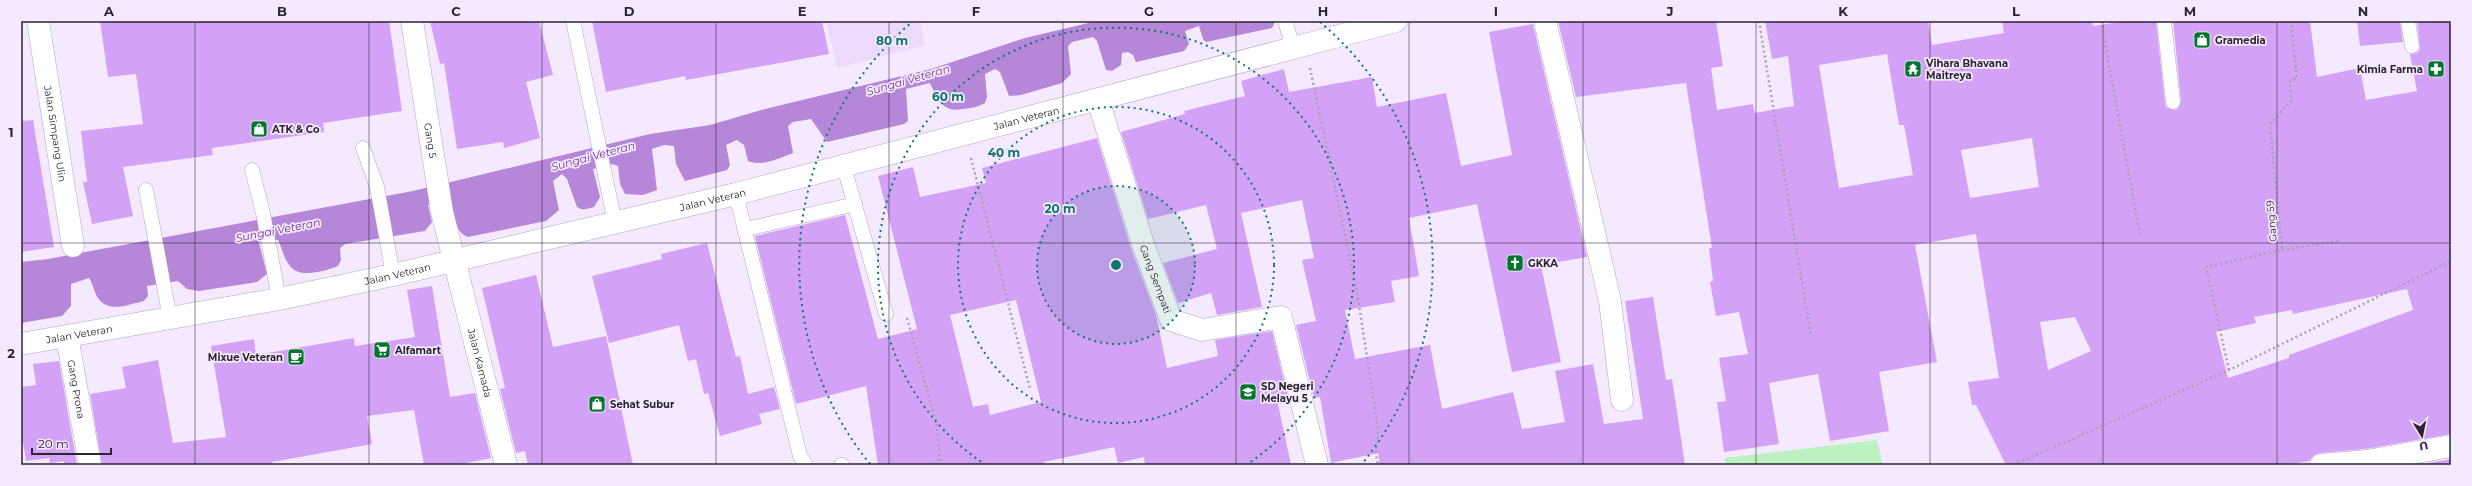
<svg xmlns="http://www.w3.org/2000/svg" width="2472" height="486" font-family="Montserrat,sans-serif">
<rect width="100%" height="100%" fill="#f5e9ff"/>
<path fill="#ecd9fb" d="M826 21H920L925 45 837 68Z"/>
<path fill="#bdf1c2" d="M1877 440 1883 465H1726L1724 458Z"/>
<path fill="#b686d9" d="M1097 21H1274V24L1272 28 1206 42 1203 39 1199 26 1185 31 1189 44 1184 51 1136 62 1133 55 1128 52 1122 53 1121 65 1112 71 1106 70 1097 41 1093 37 1072 42 1068 46 1071 74 1062 83 1021 95 1009 96 1000 72 995 69 985 74 987 97 985 103C978 107 971 108 963 109 943 113 938 100 930 83L906 89 908 121 904 124 827 142 811 119 793 122 788 126 793 153C779 158 763 167 748 161L744 145 737 140 726 145 730 165 727 170 685 181 676 164 674 146 664 145 652 149 657 190 643 195 625 194 620 184 618 166 612 164 593 169 600 197 594 207C587 209 583 211 577 207L567 179 562 174 553 181 559 210 546 221 468 237C455 233 454 214 451 202H433L428 205 432 222 425 231 345 244 340 248 341 260 338 266C326 271 299 279 290 266 284 259 282 248 278 240L264 239 259 243 267 274 257 282 199 291 187 289 178 281 147 286 148 296 144 301C129 304 109 314 98 298 94 292 93 284 89 278L71 284V306L62 316 21 323V262L48 259 413 191 650 134 710 125 765 109 931 69 1025 38Z"/>
<g fill="#d3a2f7" fill-rule="evenodd">
<path d="M100 21H389L402 111 323 123 324 132 212 148 213 155 123 167 133 216 92 224 83 182H87L81 131 143 124 136 74 108 77Z"/>
<path d="M430 21H539L553 75 526 82 540 138 504 148 503 142 457 149 444 63 440 64Z"/>
<path d="M592 21H822L829 54 686 80 685 76 606 92Z"/>
<path d="M1558 21H1716L1723 66 1711 68 1717 110 1753 104 1755 113 1794 106 1788 56 1772 59 1765 21H1928L1932 45 2004 33 2002 21H2092L2093 26 2126 21H2156L2165 103 2166 107 2174 110 2178 109 2181 101 2173 21H2310L2317 77 2360 68 2366 100 2417 91 2410 54 2417 53 2420 49 2417 21H2451V434L2365 449 2320 453 2314 455 2309 461 2287 465H2006L1976 405H1972L1968 382 1999 378 1976 234 1915 245 1937 362 1879 372 1889 431 1830 441 1818 374 1769 383 1779 444 1724 452 1717 402 1726 401 1719 358 1748 354 1739 312 1716 316 1710 282 1713 281 1709 248H1712L1686 83 1576 97ZM1887 54 1899 125H1904L1913 175 1839 188 1819 65ZM2032 138 2039 187 1970 198 1961 150ZM2407 289 2413 310 2289 355V358L2228 378 2216 332 2256 323 2254 317 2292 310 2293 314ZM2075 317 2091 351 2048 370 2040 322Z"/>
<path d="M2357 21H2400L2403 42 2360 46Z"/>
<path d="M1533 24 1587 257 1541 265 1561 362 1512 372 1477 204 1409 218 1419 276 1391 281 1395 302 1345 310 1355 359 1430 345 1442 409 1513 392 1522 429 1565 422 1555 371 1593 364 1604 424 1643 419 1625 301 1653 297 1666 380 1672 379 1685 465H1380L1378 453 1331 463 1320 397 1314 398 1296 325 1316 321 1302 260 1314 258 1302 200 1241 213 1262 307 1217 315 1211 293 1178 303 1163 263 1217 249 1206 205 1148 219 1121 132 1185 114 1184 111 1245 96 1241 81 1284 69 1289 92 1372 77 1377 107 1446 93 1461 166 1512 155 1489 32Z"/>
<path d="M33 120 54 247 21 252V121Z"/>
<path d="M1097 138 1131 248 1156 315 1167 368 1218 356 1215 340 1272 331 1289 402 1278 404 1291 465H1145L1144 457 1118 463 1114 447 1044 462 1045 465H878L866 386 796 404 755 236 845 215 878 339 917 329 878 176 913 167 920 197 986 183 982 168ZM1016 300 1041 402 990 415 988 404 973 407 950 315Z"/>
<path d="M707 243 736 357 740 356 748 394 774 387 780 409 759 414 762 424 720 436 708 393 704 394 696 359 688 361 679 325 609 343 592 276 662 259 661 254Z"/>
<path d="M536 275 553 347 606 336 633 465H528L525 451 516 453 500 389 505 388 482 288Z"/>
<path d="M432 286 450 397 475 393 491 458 456 465H424L414 410 367 416 372 444 272 462 273 465H102L90 394 126 388 122 367 158 360 173 443 226 437 211 346 254 339 256 355 354 338 355 346 415 337 407 290Z"/>
<path d="M59 361 77 465H64V461L50 463 49 458 26 461 23 442H21V387L36 385 33 364Z"/>
<path d="M2451 459V465H2416Z"/>
</g>
<g fill="none" stroke-linecap="round" stroke-linejoin="round">
<g stroke="#b3a5bf" stroke-width="15">
<g id="lane">
<path d="M573 21 615 223"/>
<path d="M1285 21 1293 47"/>
<path d="M2164 21 2173 102"/>
<path d="M2408 21 2412 46"/>
<path d="M363 148 377 187 393 275"/>
<path d="M844 167 886 314"/>
<path d="M252 170 263 213 279 299"/>
<path d="M146 190 170 319"/>
<path d="M736 194 800 456 806 465"/>
<path d="M746 229 855 204"/>
<path d="M841 465H842"/>
</g>
</g>
<g stroke="#b3a5bf" stroke-width="23">
<g id="street">
<path id="s1" d="M412 21 442 212 506 465"/>
<path d="M1545 21 1610 301 1622 400"/>
<path id="s2" d="M1098 100 1143 244 1171 320 1202 330 1281 317 1317 465"/>
<path id="s3" d="M67 336 90 465"/>
<path d="M2321 465 2367 461 2451 446"/>
</g>
</g>
<g stroke="#b3a5bf" stroke-width="23">
<g id="secondary">
<path id="s4" d="M38 21 73 246"/>
</g>
</g>
<g stroke="#b3a5bf" stroke-width="23">
<g id="primary">
<path id="s5" d="M21 344 279 299 393 275 736 194 1396 21"/>
</g>
</g>
<g stroke="#aaa0b1" stroke-width="2.5" stroke-dasharray="2 3" stroke-linecap="butt">
<path d="M1759 21 1811 337"/>
<path d="M2101 21 2140 234"/>
<path d="M1310 68 1357 292 1378 428 1376 455 1378 465"/>
<path d="M971 158 1030 389"/>
<path d="M2282 250 2339 241"/>
<path d="M907 318 937 426 940 465"/>
<path d="M2229 370 2206 267 2282 250 2270 124 2291 101 2290 81 2297 78 2291 21"/>
<path d="M2013 465 2229 370 2451 261"/>
</g>
<use href="#lane" stroke="#fff" stroke-width="14"/>
<use href="#street" stroke="#fff" stroke-width="22"/>
<use href="#secondary" stroke="#fff" stroke-width="22"/>
<use href="#primary" stroke="#fff" stroke-width="22"/>
</g>
<path fill="none" stroke="#2b252f" stroke-width="1" stroke-opacity="0.55" d="M195 21V465M369 21V465M542 21V465M716 21V465M889 21V465M1063 21V465M1236 21V465M1409 21V465M1583 21V465M1756 21V465M1930 21V465M2103 21V465M2277 21V465M21 243H2451"/>
<circle cx="1116" cy="265" r="79" fill="#0f766e" fill-opacity=".12"/>
<g fill="none" stroke="#0f766e" stroke-width="2" stroke-dasharray="2 4">
<circle cx="1116" cy="265" r="79"/>
<circle cx="1116" cy="265" r="158"/>
<path d="M986 465A238 238 0 1 1 1246 465"/>
<path d="M870 464A317 317 0 0 1 912 22M1320 22A317 317 0 0 1 1362 464"/>
</g>
<defs>
<g id="shop-square" transform="scale(0.9)"><rect x="-9" y="-9" width="18" height="18" rx="4" fill="#02762b" stroke="#f5e9ff"/><path d="M-5-2.5h2.3a2.7 3.5 0 0 1 5.4 0H5L5.5 6h-11ZM-1.5-2.5h3a1.5 2.3 0 0 0-3 0Z" fill="#fff"/></g>
<g id="temple-square" transform="scale(0.9)"><rect x="-9" y="-9" width="18" height="18" rx="4" fill="#02762b" stroke="#f5e9ff"/><path d="M0-6L5-2H3V0L6.5 2.5H4V6H1.5V3h-3V6H-4V2.5H-6.5L-3 0V-2H-5Z" fill="#fff"/></g>
<g id="pharmacy-square" transform="scale(0.9)"><rect x="-9" y="-9" width="18" height="18" rx="4" fill="#02762b" stroke="#f5e9ff"/><path d="M-2-6h4v4h4v4h-4v4h-4v-4h-4v-4h4Z" fill="#fff"/></g>
<g id="church-square" transform="scale(0.9)"><rect x="-9" y="-9" width="18" height="18" rx="4" fill="#02762b" stroke="#f5e9ff"/><path d="M-1.2-6h2.4v3.5h3.3v2.4h-3.3V6h-2.4V-.1h-3.3v-2.4h3.3Z" fill="#fff"/></g>
<g id="supermarket-square" transform="scale(0.9)"><rect x="-9" y="-9" width="18" height="18" rx="4" fill="#02762b" stroke="#f5e9ff"/><path d="M-6-5.5h2.5l.6 2H6L4.5 2H-2.5L-4.4-4H-6ZM-1.5 3.2a1.3 1.3 0 1 0 .1 0ZM3 3.2a1.3 1.3 0 1 0 .1 0Z" fill="#fff"/></g>
<g id="cafe-square" transform="scale(0.9)"><rect x="-9" y="-9" width="18" height="18" rx="4" fill="#02762b" stroke="#f5e9ff"/><path d="M-5.5-4.5H6V0H3Q3 3.5 0 3.5H-2.5Q-5.5 3.5-5.5 0ZM3-3.2v2h1.7v-2ZM-6 4.5H4V6H-6Z" fill="#fff"/></g>
<g id="school-square" transform="scale(0.9)"><rect x="-9" y="-9" width="18" height="18" rx="4" fill="#02762b" stroke="#f5e9ff"/><path d="M0-5L7-2L0 1L-7-2ZM-4 1L0 2.5L4 1V4Q0 6-4 4Z" fill="#fff"/></g>
</defs>
<g fill-rule="evenodd">
<use href="#shop-square" x="2202" y="40"/>
<use href="#temple-square" x="1913" y="69"/>
<use href="#pharmacy-square" x="2436" y="69"/>
<use href="#shop-square" x="259" y="129"/>
<use href="#church-square" x="1515" y="263"/>
<use href="#supermarket-square" x="382" y="350"/>
<use href="#cafe-square" x="296" y="357"/>
<use href="#school-square" x="1248" y="392"/>
<use href="#shop-square" x="597" y="404"/>
</g>
<g text-anchor="middle" stroke-width="3.5" stroke-linejoin="round" paint-order="stroke">
<g font-size="10" font-weight="bold" fill="#2b252f" stroke="#f5e9ff" text-anchor="start">
<text x="2215" y="44">Gramedia</text>
<text x="1926" y="67">Vihara Bhavana<tspan x="1926" dy="12">Maitreya</tspan></text>
<text x="2423" y="73" text-anchor="end">Kimia Farma</text>
<text x="272" y="133">ATK &amp; Co</text>
<text x="1528" y="267">GKKA</text>
<text x="395" y="354">Alfamart</text>
<text x="283" y="361" text-anchor="end">Mixue Veteran</text>
<text x="1261" y="390">SD Negeri<tspan x="1261" dy="12">Melayu 5</tspan></text>
<text x="610" y="408">Sehat Subur</text>
</g>
<g font-size="10" fill="#2b252f" stroke="#f5e9ff">
<text dy="4" stroke="none"><textPath href="#s5" startOffset="1031">Jalan Veteran</textPath></text>
<text dy="4" stroke="none"><textPath href="#s4" startOffset="114">Jalan Simpang Ulin</textPath></text>
<text dy="4" stroke="none"><textPath href="#s1" startOffset="121">Gang 5</textPath></text>
<text dy="4" stroke="none"><textPath href="#s5" startOffset="707">Jalan Veteran</textPath></text>
<text transform="translate(2271 221) rotate(-95)" y="4">Gang 59</text>
<text dy="4" stroke="none"><textPath href="#s5" startOffset="383">Jalan Veteran</textPath></text>
<text dy="4" stroke="none"><textPath href="#s2" startOffset="188">Gang Sempati</textPath></text>
<text dy="4" stroke="none"><textPath href="#s5" startOffset="59">Jalan Veteran</textPath></text>
<text dy="4" stroke="none"><textPath href="#s1" startOffset="349">Jalan Kamada</textPath></text>
<text dy="4" stroke="none"><textPath href="#s3" startOffset="54">Gang Prona</textPath></text>
</g>
<g font-size="11" font-style="italic" fill="#723697" stroke="#f5e9ff">
<text transform="translate(908 80) rotate(-16)" y="4">Sungai Veteran</text>
<text transform="translate(593 156) rotate(-15)" y="4">Sungai Veteran</text>
<text transform="translate(278 230) rotate(-11)" y="4">Sungai Veteran</text>
</g>
</g>
<circle cx="1116" cy="265" r="6" fill="#0f766e" stroke="#f5e9ff" stroke-width="2"/>
<g font-size="12" text-anchor="middle" font-weight="bold" fill="#0f766e" stroke="#f5e9ff" stroke-width="3.5" stroke-linejoin="round" paint-order="stroke">
<text x="892" y="45">80 m</text>
<text x="948" y="101">60 m</text>
<text x="1004" y="157">40 m</text>
<text x="1060" y="213">20 m</text>
</g>
<rect width="2472" height="486" fill="none" stroke="#f5e9ff" stroke-width="44"/>
<g transform="translate(2422 436) rotate(170)" stroke="#f5e9ff" stroke-width="3" paint-order="stroke">
<path d="M0-3L7 15L0 10L-7 15Z" fill="#2b252f"/>
<text y="-6" font-size="11" font-weight="bold" text-anchor="middle" fill="#2b252f">U</text>
</g>
<path d="M32 448v6h79v-6" fill="none" stroke="#2b252f" stroke-width="2"/>
<text x="38" y="448" font-size="12" fill="#2b252f" stroke="#f5e9ff" stroke-width="3" paint-order="stroke">20 m</text>
<rect x="22" y="22" width="2428" height="442" fill="none" stroke="#2b252f" stroke-width="1.5"/>
<g font-size="13" text-anchor="middle" font-weight="bold" fill="#2b252f">
<text x="109" y="16">A</text>
<text x="282" y="16">B</text>
<text x="456" y="16">C</text>
<text x="629" y="16">D</text>
<text x="802" y="16">E</text>
<text x="976" y="16">F</text>
<text x="1149" y="16">G</text>
<text x="1323" y="16">H</text>
<text x="1496" y="16">I</text>
<text x="1670" y="16">J</text>
<text x="1843" y="16">K</text>
<text x="2016" y="16">L</text>
<text x="2190" y="16">M</text>
<text x="2363" y="16">N</text>
<text x="11" y="137">1</text>
<text x="11" y="358">2</text>
</g>
</svg>
